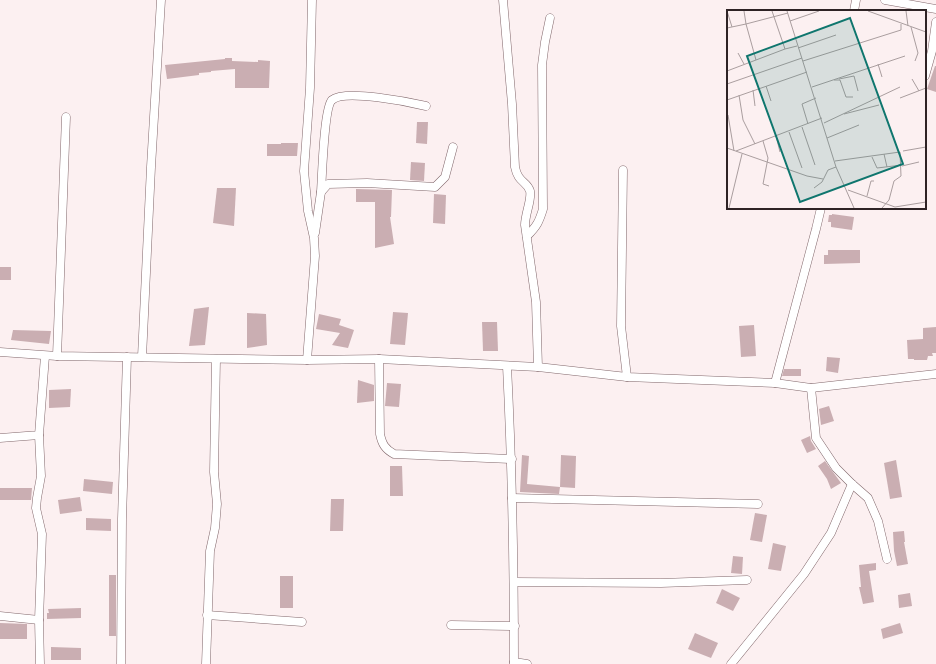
<svg xmlns="http://www.w3.org/2000/svg" width="936" height="664" font-family="'Fira Sans',sans-serif">
<rect width="100%" height="100%" fill="#fcf0f1"/>
<g fill="#caaeb2">
<path d="M225 58H232V61L258 62V60L270 61 269 88H235V69L211 71V72L199 73V75L167 79 165 65 225 59Z"/>
<path d="M935 66H936V92L927 89Z"/>
<path d="M417 122H428L427 144 416 143Z"/>
<path d="M281 143H298L297 156H267V144H281Z"/>
<path d="M411 162 425 163 424 181 410 180Z"/>
<path d="M217 188H236L234 226 213 223Z"/>
<path d="M356 189 392 190 391 217H390L394 244 375 248V202H356Z"/>
<path d="M434 194 446 195 445 224 433 223Z"/>
<path d="M832 214 854 217 852 230 831 227V222H828L829 215H832Z"/>
<path d="M828 250H860V263L824 264V255H828Z"/>
<rect x="0" y="267" width="11" height="13"/>
<path d="M209 307 205 345 189 346 194 309Z"/>
<path d="M393 312 408 313 405 345 390 344Z"/>
<path d="M247 313 266 314 267 345 247 348Z"/>
<path d="M319 314 341 319 339 325 354 330 348 348 332 345 340 333 316 329Z"/>
<path d="M482 322H497L498 351H483Z"/>
<path d="M754 325 756 356 741 357 739 326Z"/>
<path d="M936 327V353H932L933 356H928L927 360H914V359H908L907 340 923 339V328Z"/>
<path d="M13 330 51 331 49 344 11 340Z"/>
<path d="M827 357 840 358 838 373 826 371Z"/>
<path d="M784 369H801V376H782Z"/>
<path d="M358 380 374 385V401L357 403Z"/>
<path d="M387 383 401 384 399 407 385 406Z"/>
<path d="M71 389 70 407 49 408V390Z"/>
<path d="M829 406 834 421 821 425 819 409Z"/>
<path d="M810 436 811 441 816 449 807 453 801 440Z"/>
<path d="M522 455 529 456 527 484 560 487 559 494 520 492Z"/>
<path d="M561 455 576 456 575 488 560 487Z"/>
<path d="M896 460 902 497 890 499 884 463Z"/>
<path d="M825 461 841 483 831 489 827 479 818 466Z"/>
<path d="M390 466H402L403 496H390Z"/>
<path d="M84 479 113 482 112 494 83 491Z"/>
<path d="M0 488H32L31 500H0Z"/>
<path d="M80 497 82 511 60 514 58 500Z"/>
<path d="M331 499H344L343 531H330Z"/>
<path d="M755 513 767 515 762 542 750 540Z"/>
<path d="M86 518 111 519V531L86 530Z"/>
<path d="M904 531 905 542H904L908 564 897 566 894 551 893 532Z"/>
<path d="M773 543 786 546 781 571 768 569Z"/>
<path d="M733 556 743 557 742 574 731 573Z"/>
<path d="M876 563V570L869 571 874 602 863 604 859 587H861L859 565Z"/>
<rect x="109" y="575" width="7" height="61"/>
<rect x="280" y="576" width="13" height="32"/>
<path d="M722 589 740 598 733 611 716 603Z"/>
<path d="M910 593 912 606 899 608 898 595Z"/>
<path d="M81 608V618L47 619V613H49L48 609Z"/>
<path d="M0 623 27 624V639H0Z"/>
<path d="M900 623 903 633 883 639 881 629Z"/>
<path d="M695 633 718 643 711 658 688 649Z"/>
<path d="M51 647 81 648V660H51Z"/>
</g>
<g fill="none" stroke-linecap="round" stroke-linejoin="round">
<g stroke="#82686c" stroke-width="9">
<g id="minor">
<path d="M503 0 512 104 515 167C518 183 527 181 530 191 532 199 525 214 525 225L536 302 538 367"/>
<path d="M885 0 936 9"/>
<path d="M854 11 856 0"/>
<path d="M925 76 932 51 936 22"/>
<path d="M623 170 621 326 627 377"/>
<path d="M321 192C322 178 324 107 332 100 345 89 409 102 426 106"/>
<path d="M315 233 321 192 328 184 367 183 435 187 445 177 453 147"/>
<path d="M527 236C537 226 539 222 543 209L542 65 545 42 550 18"/>
<path d="M0 352 57 356 307 360 379 359 538 367 627 377 775 383 811 388 936 374"/>
<path d="M57 356 66 117"/>
<path d="M142 357 151 167 161 0"/>
<path d="M379 359 380 434C382 444 385 449 394 454L512 459"/>
<path d="M307 360 315 256 314 238 308 211 304 171 310 88 312 0"/>
<path d="M507 366C512 465 514 564 514 664"/>
<path d="M775 383 816 229 821 208"/>
<path d="M811 388 816 438 836 468 852 484 868 498 878 521 887 559"/>
<path d="M39 435 41 476 37 498 36 508 42 534 39 620 40 664"/>
<path d="M0 438 39 435 45 356"/>
<path d="M512 498 758 504"/>
<path d="M514 582 661 583 747 580"/>
<path d="M207 615 302 622"/>
<path d="M0 616 39 620"/>
<path d="M451 625 515 626"/>
<path d="M514 662 527 664"/>
<path d="M121 664 122 519 127 357"/>
<path d="M206 664 210 551 215 528 217 504 214 472 216 359"/>
<path d="M731 664 804 574 831 533 852 484"/>
</g>
</g>
<use href="#minor" stroke="#fff" stroke-width="8"/>
</g>
<g transform="translate(727 10)">
<rect width="199" height="199" fill="#fcf0f1"/>
<path fill="none" stroke="#aa9e9f" stroke-width="1" d="M0 1 5 17M17 1 19 14 61 3M45 1 58 39 70 36M60 1 109 157 127 198M141 1 199 22M179 1 181 16M63 11 92 1M184 17 191 43 188 51M0 18 19 14 29 50M71 38 109 25M11 43 17 54M76 51 174 20V14M151 54 155 67M0 61 58 39M112 69 127 66 131 81M185 69 192 81M107 70H113L119 87H126M0 74 75 48M39 76 44 91M85 77 178 46M26 80 28 96M12 85 16 110 28 134M173 88 199 78M0 90 80 62M117 104 152 95M1 105 7 141M97 113 173 77M81 114 75 94 89 88M75 117 88 155M62 122 75 158M49 126 53 142M100 128 132 115M36 131 41 148 36 174 42 176M0 138 80 166 96 169M9 141 95 108M176 141 199 137M157 144 160 157M145 147 150 158 175 155M108 151 173 142 174 166 167 171 162 190 155 198M175 156 192 152M87 178 95 172 101 160 109 157M121 180 168 197 199 192M140 186 144 171H147M2 198 15 144"/>
<path fill="#0f766e" fill-opacity="0.15" stroke="#0f766e" stroke-width="2" d="M123 8 176 154 73 192 20 46Z"/>
<rect width="199" height="199" fill="none" stroke="#2e2325" stroke-width="2"/>
</g>
</svg>
